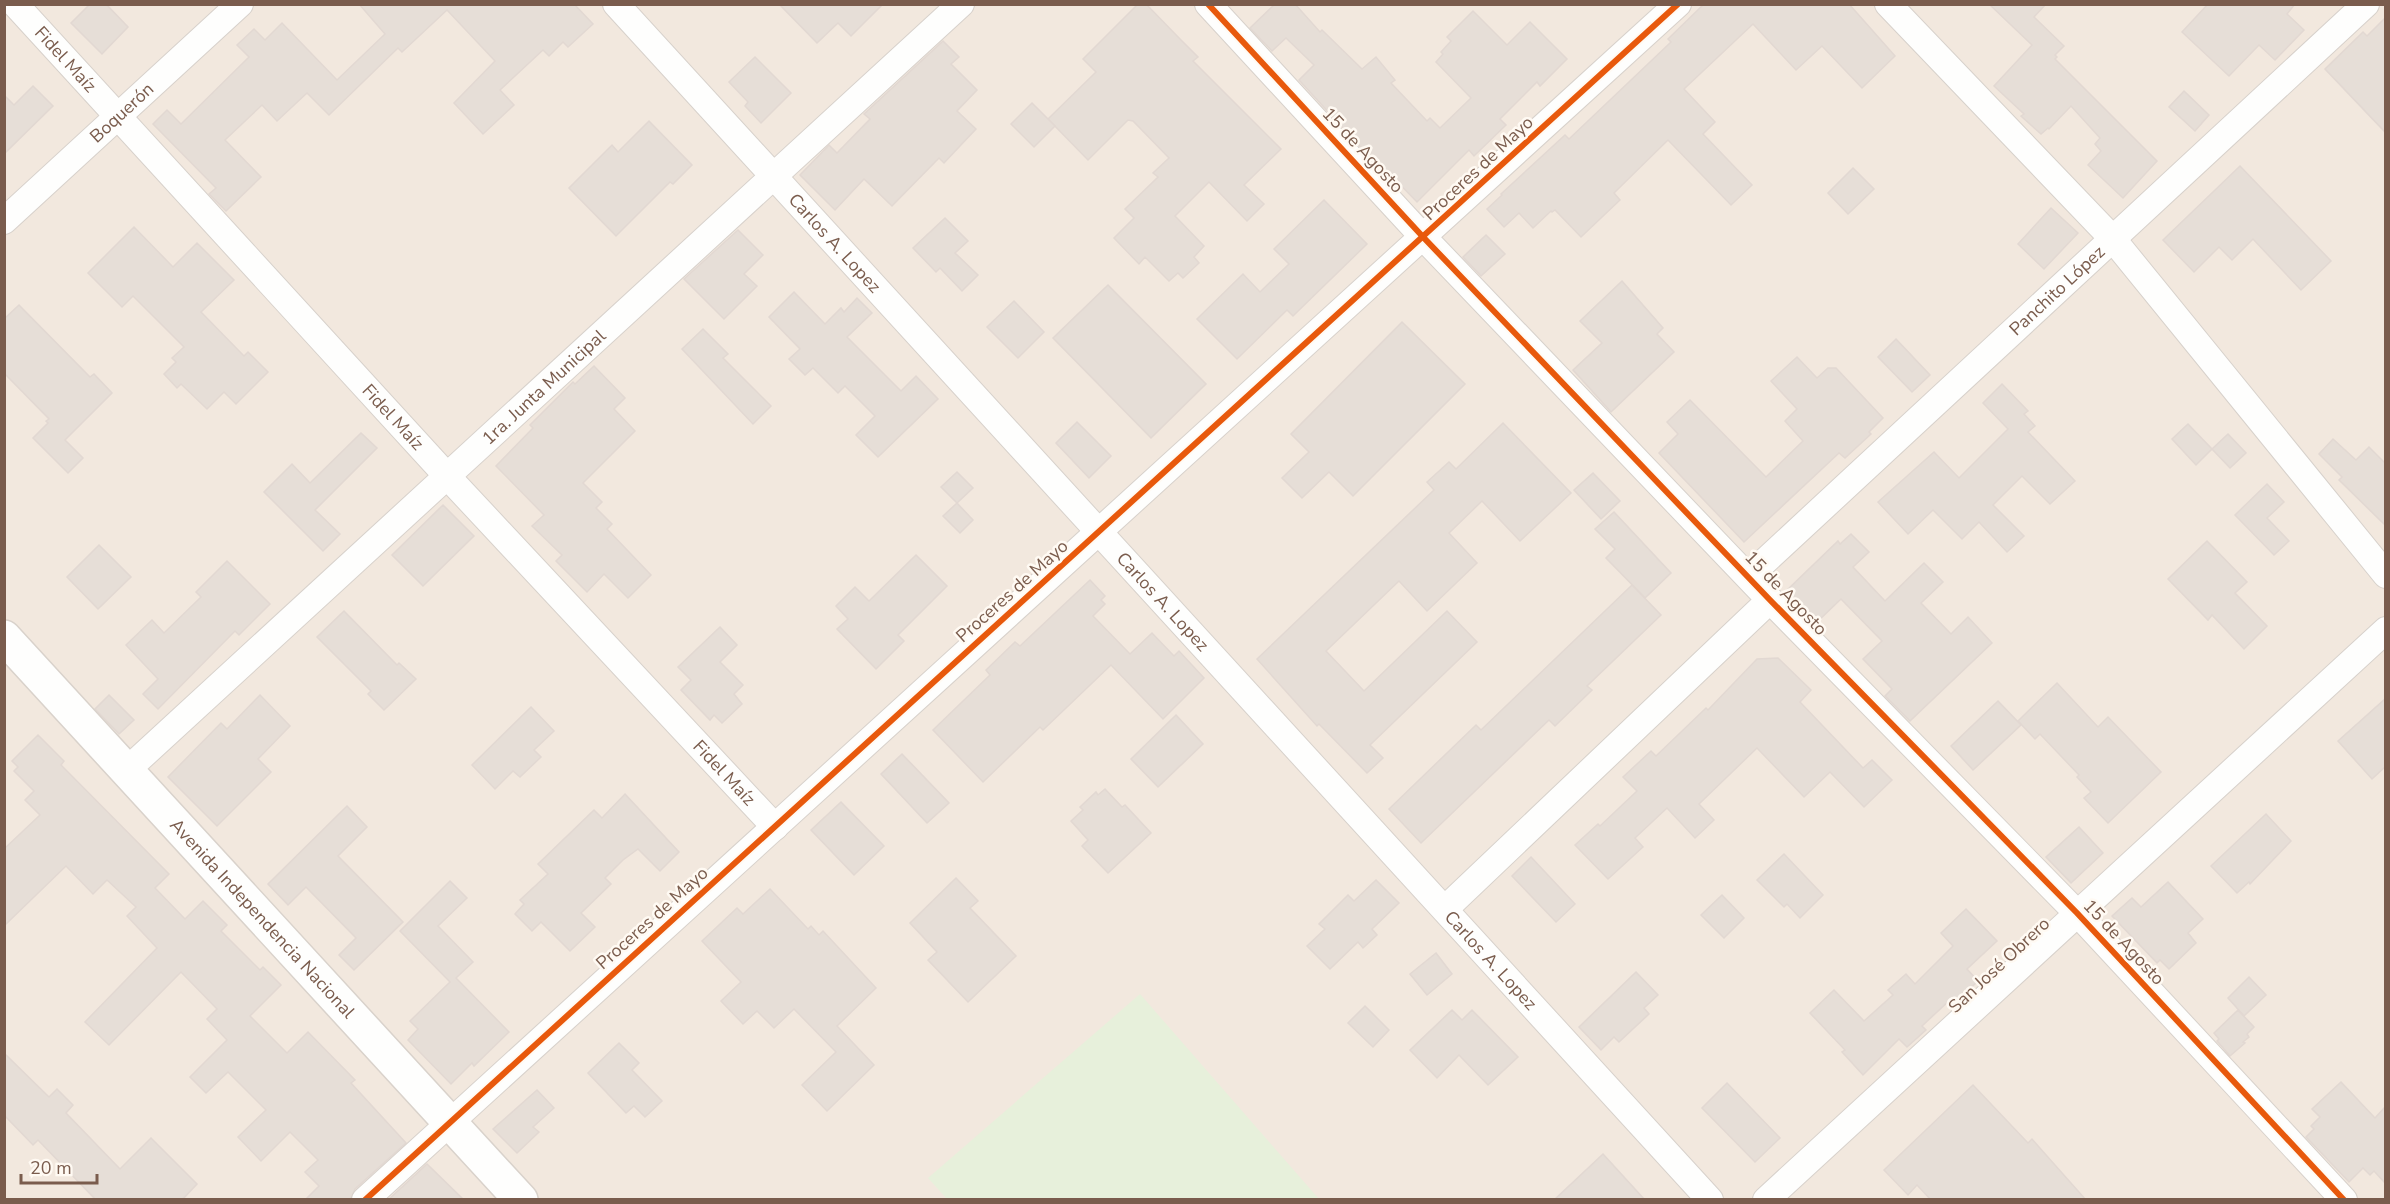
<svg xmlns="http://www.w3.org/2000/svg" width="2390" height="1204" font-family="'Nunito Sans',sans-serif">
<rect width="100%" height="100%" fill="#f9f5f0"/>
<rect fill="#f2e8de" x="5" y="5" width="2380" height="1194"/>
<path fill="#e7f0db" d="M1140 994 1319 1199H947L928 1178Z"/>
<g fill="#e6ded7" stroke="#e2d8d2" stroke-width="1.5">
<path d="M90 4H106L128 27 102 54 71 23Z"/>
<path d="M359 4H574L593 24 568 47 563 42 549 56 543 50 500 90 514 105 483 134 454 103 495 61 447 10 402 52 398 48 329 115 307 93 277 121 262 105 225 140 261 177 226 211 209 194 216 188 153 124 167 110 181 124 249 57 237 45 254 29 265 40 282 23 337 80 385 34Z"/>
<path d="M779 4H883L851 36 838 23 817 43Z"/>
<path d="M1138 4H1146L1181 40 1198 57 1193 61 1281 149 1244 185 1264 204 1247 221 1209 182 1175 216 1204 246 1194 257 1199 263 1183 278 1178 273 1169 281 1145 257 1139 264 1114 238 1134 218 1125 209 1158 177 1153 173 1169 158 1133 121 1128 120 1088 160 1048 119 1096 72 1083 59Z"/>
<path d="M1275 4H1295L1320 32 1322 30 1362 69 1376 57 1395 80 1391 83 1427 121 1430 118 1440 128 1471 98 1436 62 1443 54 1441 52 1451 41 1447 37 1473 11 1507 45 1530 22 1567 59 1540 86 1537 82 1500 119 1506 125 1474 156 1469 150 1417 202 1379 163 1377 165 1299 80 1314 65 1286 38 1272 51 1250 28Z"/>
<path d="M1704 4H1849L1895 56 1862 88 1822 46 1796 70 1753 24 1684 89 1715 122 1703 134 1752 185 1731 205 1668 140 1614 193 1620 200 1581 237 1555 210 1552 212 1551 211 1533 228 1519 213 1504 227 1487 209 1502 195 1501 194 1565 135 1569 139 1671 42 1668 39Z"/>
<path d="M1989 4H2046L2034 17 2064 46 2055 55 2057 57 2055 59 2157 161 2123 198 2088 165 2101 151 2095 144 2100 138 2071 106 2049 129 2048 128 2041 134 2021 116 2024 114 1994 86 2032 45Z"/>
<path d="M2208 4H2295L2287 14 2304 30 2275 60 2259 45 2229 76 2182 32Z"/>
<path d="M2385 18V132L2325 69 2363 32 2367 36Z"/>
<path d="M943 41 959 57 951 64 977 90 957 111 976 129 944 163 939 158 892 206 864 179 835 210 800 175 829 145 837 153 870 119 864 114Z"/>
<path d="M755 57 791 93 761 123 745 106 748 102 729 82Z"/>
<path d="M33 86 53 106 4 154V95L14 105Z"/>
<path d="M2184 91 2209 115 2195 131 2169 107Z"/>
<path d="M1032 103 1055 126 1034 147 1011 124Z"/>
<path d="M649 121 692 165 673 184 670 182 616 236 569 188 612 145 618 152Z"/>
<path d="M2240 166 2331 261 2301 290 2253 239 2232 260 2219 247 2194 272 2163 240Z"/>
<path d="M1853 168 1874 189 1848 214 1828 193Z"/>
<path d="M1324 200 1367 244 1293 316 1287 310 1237 359 1197 319 1243 274 1260 292 1289 264 1274 249Z"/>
<path d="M2051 208 2078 233 2044 269 2018 244Z"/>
<path d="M945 218 968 241 955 253 978 275 962 291 940 268 936 272 913 248Z"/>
<path d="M134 227 173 267 197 243 234 280 201 312 244 356 248 352 268 372 236 404 224 392 207 409 181 384 177 388 164 374 176 362 172 358 184 347 133 296 122 307 88 273Z"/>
<path d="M738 230 763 255 744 274 757 286 724 319 684 279Z"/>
<path d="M1486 235 1505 254 1481 276 1463 257Z"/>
<path d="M1622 281 1663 328 1657 334 1674 352 1611 412 1573 370 1602 343 1580 321Z"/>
<path d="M1108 285 1206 384 1151 438 1053 338Z"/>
<path d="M794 292 825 324 841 308 844 312 857 298 872 313 847 337 901 391 916 376 938 399 878 457 856 435 875 416 845 386 838 393 813 368 805 375 789 359 800 349 769 317Z"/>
<path d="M1014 301 1044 332 1018 358 987 327Z"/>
<path d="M19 305 90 377 94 374 112 393 65 440 83 458 68 473 33 438 48 423 46 421 49 419 4 373V319Z"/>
<path d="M1402 322 1465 384 1353 496 1329 472 1302 498 1282 478 1309 452 1291 434Z"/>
<path d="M703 329 728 354 723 358 771 406 753 424 682 349Z"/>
<path d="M1896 339 1930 375 1912 392 1878 357Z"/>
<path d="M1797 357 1817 378 1828 368H1836L1883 418 1869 432 1871 434 1845 458 1839 453 1744 542 1659 453 1678 434 1667 422 1690 400 1766 477 1803 441 1785 421 1797 409 1771 381Z"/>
<path d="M594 366 625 398 614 409 635 431 583 483 602 502 596 508 612 524 607 529 651 575 628 598 604 574 587 592 556 561 562 555 532 526 544 515 496 466 533 428 530 425 573 382 575 384Z"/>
<path d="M2002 384 2028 411 2024 414 2035 426 2028 432 2075 481 2050 504 2022 476 1993 505 2024 536 2007 552 1979 522 1962 539 1933 510 1908 534 1878 502 1934 452 1959 478 2008 429 1983 403Z"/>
<path d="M1077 422 1111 456 1089 478 1056 443Z"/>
<path d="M1503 423 1571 493 1520 541 1482 501 1449 533 1477 563 1427 611 1399 581 1326 651 1364 691 1447 611 1477 642 1370 745 1383 758 1367 773 1319 724 1317 726 1257 659 1434 490 1427 482 1449 462 1456 469Z"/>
<path d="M2188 424 2212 449 2196 465 2172 439Z"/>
<path d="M361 433 377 448 315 510 340 534 323 551 264 492 292 464 310 483Z"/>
<path d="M2228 434 2246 453 2230 468 2212 449Z"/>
<path d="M2333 439 2356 460 2369 447 2385 463V525L2339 480 2342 477 2319 454Z"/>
<path d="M957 472 973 488 957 503 941 487Z"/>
<path d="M1593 473 1620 501 1601 519 1574 490Z"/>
<path d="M2267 484 2284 502 2267 518 2289 541 2274 555 2235 515Z"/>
<path d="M957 503 973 520 960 533 943 516Z"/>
<path d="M443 505 474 536 423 586 392 555Z"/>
<path d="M1614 512 1671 573 1645 598 1606 558 1615 549 1595 529Z"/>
<path d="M1851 534 1869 552 1853 567 1885 601 1924 563 1943 582 1921 603 1951 634 1968 617 1992 643 1910 721 1885 696 1892 689 1863 659 1882 641 1841 599 1815 624 1784 593 1838 541 1840 544Z"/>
<path d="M2207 541 2247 582 2235 593 2267 626 2244 649 2212 615 2208 620 2168 579Z"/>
<path d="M99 545 131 577 98 609 67 577Z"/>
<path d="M916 555 947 586 898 635 904 641 876 669 837 629 848 619 836 606 855 587 869 601Z"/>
<path d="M227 561 270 604 239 635 235 631 158 709 143 694 158 679 126 645 152 620 164 633 201 597 196 592Z"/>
<path d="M1090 580 1105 596 1101 600 1105 604 1093 616 1130 654 1152 633 1174 656 1179 651 1204 678 1163 719 1111 665 1043 730 1040 727 983 782 933 730 990 675 986 670 1015 642 1020 646Z"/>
<path d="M1632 585 1661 615 1587 686 1592 690 1555 726 1549 720 1421 843 1389 809 1476 725 1481 730Z"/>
<path d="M344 611 397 665 399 663 416 679 384 710 368 694 371 691 317 637Z"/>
<path d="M720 627 737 645 720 662 743 685 734 694 742 704 722 723 714 715 710 720 681 690 691 680 678 667Z"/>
<path d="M1778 658 1811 690 1800 702 1863 768 1872 760 1892 780 1864 807 1830 772 1804 797 1757 748 1699 804 1714 820 1695 838 1667 808 1635 838 1643 847 1608 879 1575 845 1598 824 1600 826 1637 791 1623 777 1651 751 1656 756 1706 708 1708 710 1757 659Z"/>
<path d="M2057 683 2098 727 2108 717 2161 772 2108 823 2084 798 2091 792 2077 777 2079 775 2040 734 2035 739 2018 721Z"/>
<path d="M109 695 134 720 119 734 95 709Z"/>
<path d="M260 695 290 726 258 759 271 772 217 826 168 777 221 723 227 729Z"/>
<path d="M2385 699V767L2372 779 2338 741Z"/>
<path d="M1998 701 2021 725 1973 770 1951 746Z"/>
<path d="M531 707 554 731 534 750 541 757 520 777 513 771 495 789 472 765Z"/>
<path d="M1176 715 1203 744 1158 787 1131 759Z"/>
<path d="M38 735 64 761 61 765 169 874 155 888 185 919 203 901 227 925 221 931 260 970 263 967 281 985 250 1016 287 1053 308 1032 355 1080 351 1083 406 1143 355 1189 350 1200H305L319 1186 305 1172 318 1160 290 1132 261 1161 238 1137 266 1110 228 1072 206 1093 190 1077 227 1040 207 1019 217 1009 181 972 109 1045 85 1022 157 948 127 916 136 907 107 880 93 894 66 866 4 926V849L40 815 25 800 34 791 14 771 18 767 12 761Z"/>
<path d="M902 754 949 803 927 823 881 774Z"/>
<path d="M1105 789 1122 807 1125 805 1151 833 1108 873 1082 846 1088 840 1071 821 1083 810 1080 807 1096 792 1098 795Z"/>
<path d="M625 794 679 852 660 871 638 849 623 860 605 878 611 884 581 913 595 927 570 951 541 922 532 931 515 914 524 904 520 900 548 874 538 864 594 810 602 818Z"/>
<path d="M841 802 884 846 854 875 811 830Z"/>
<path d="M347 806 367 827 338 856 403 922 354 970 339 955 356 938 306 887 288 905 268 884Z"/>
<path d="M2266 814 2291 841 2250 884 2249 882 2237 893 2211 866Z"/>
<path d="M2079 827 2103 853 2071 883 2046 857Z"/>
<path d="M1784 854 1823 895 1800 918 1787 904 1784 907 1757 880Z"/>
<path d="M1531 857 1575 904 1556 922 1512 876Z"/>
<path d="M956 878 978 901 970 908 1016 956 968 1002 928 960 937 952 910 923Z"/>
<path d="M1376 880 1399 903 1372 929 1377 935 1363 948 1358 942 1330 969 1307 946 1325 929 1319 924 1348 895 1354 901Z"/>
<path d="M450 881 467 898 438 926 473 962 456 978 509 1032 474 1066 472 1063 451 1084 408 1040 418 1029 410 1021 450 982 400 931Z"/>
<path d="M2168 882 2203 919 2188 933 2196 943 2169 969 2160 960 2157 963 2112 916 2132 898 2141 907Z"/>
<path d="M770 889 808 929 811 926 819 935 823 931 876 988 837 1026 874 1065 827 1111 802 1085 836 1052 794 1009 774 1028 757 1011 743 1024 721 1001 741 982 702 941 737 908 743 914Z"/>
<path d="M1722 895 1744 918 1724 938 1701 915Z"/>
<path d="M1966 909 1997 941 1967 969 1978 981 1955 1003 1951 999 1922 1026 1926 1030 1907 1047 1899 1039 1863 1075 1842 1052 1845 1050 1810 1013 1834 990 1864 1021 1893 995 1888 990 1906 974 1915 984 1953 946 1941 933Z"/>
<path d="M1436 953 1452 974 1427 995 1410 974Z"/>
<path d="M1636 972 1658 995 1644 1008 1649 1014 1619 1042 1614 1037 1601 1050 1579 1027Z"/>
<path d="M2249 977 2266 995 2244 1016 2228 998Z"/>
<path d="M1365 1006 1389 1030 1373 1047 1348 1023Z"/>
<path d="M1452 1010 1462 1020 1472 1010 1518 1057 1488 1085 1459 1055 1437 1078 1410 1050Z"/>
<path d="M2238 1010 2254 1027 2247 1034 2249 1037 2243 1042 2245 1043 2230 1056 2217 1041 2219 1039 2214 1033Z"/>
<path d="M619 1043 639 1063 632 1070 662 1101 645 1117 634 1106 626 1113 588 1073Z"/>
<path d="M4 1053 49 1097 57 1089 73 1105 66 1113 120 1169 151 1138 197 1184 182 1200H96L38 1140 33 1145 4 1115Z"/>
<path d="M2341 1082 2375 1118 2385 1107V1183L2374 1171 2370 1175 2363 1168 2349 1182 2306 1137 2314 1129 2311 1126 2320 1117 2312 1109Z"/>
<path d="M1727 1083 1780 1138 1755 1162 1702 1108Z"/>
<path d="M1973 1085 2028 1143 2032 1139 2086 1200H1931L1917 1185 1908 1195 1884 1170Z"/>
<path d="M537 1090 554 1108 533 1127 539 1132 517 1153 493 1129Z"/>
<path d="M1603 1154 1645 1200H1554Z"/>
<path d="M427 1164 464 1200H388Z"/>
</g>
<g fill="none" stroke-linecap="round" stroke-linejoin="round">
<g stroke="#d7d1cb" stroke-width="28">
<g id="street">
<path id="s1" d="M15 4 447 476 775 827"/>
<path id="s2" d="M616 4 1710 1200"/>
<path d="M1208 4 1424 238 1770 600 2077 913 2344 1200"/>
<path d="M1888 4 2112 238 2386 575"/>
<path id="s3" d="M4 221 240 4"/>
<path id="s4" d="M1749 576 2366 4"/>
<path id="s5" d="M127 770 961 4"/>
<path d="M1445 909 1770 600"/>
<path d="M365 1200 1678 4"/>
<path d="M1766 1200 2386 630"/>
</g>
</g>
<g stroke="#d9d2cb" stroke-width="36">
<g id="secondary">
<path id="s6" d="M4 637 521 1200"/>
</g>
</g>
<use href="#street" stroke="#fefefd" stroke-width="26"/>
<use href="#secondary" stroke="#fefefd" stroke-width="33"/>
<g stroke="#fffaf3" stroke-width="10">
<g id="cycleway">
<path d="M1208 4 1424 238 1770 600 2077 913 2344 1200"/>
<path d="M365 1200 1678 4"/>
</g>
</g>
<use href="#cycleway" stroke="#e8590c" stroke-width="6"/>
</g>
<g text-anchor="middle" stroke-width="5" stroke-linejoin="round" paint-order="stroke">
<g font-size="18" fill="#7a5c4d" stroke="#fffaf3">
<text dy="6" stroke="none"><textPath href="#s1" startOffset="75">Fidel Maíz</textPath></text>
<text dy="6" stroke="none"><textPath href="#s3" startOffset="160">Boquerón</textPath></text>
<text transform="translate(1363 150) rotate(47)" y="6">15 de Agosto</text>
<text transform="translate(1478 168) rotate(-43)" y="6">Proceres de Mayo</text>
<text dy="6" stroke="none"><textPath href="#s2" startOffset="324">Carlos A. Lopez</textPath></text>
<text dy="6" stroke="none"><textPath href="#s4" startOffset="420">Panchito López</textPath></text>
<text dy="6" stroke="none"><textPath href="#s5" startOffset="566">1ra. Junta Municipal</textPath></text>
<text dy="6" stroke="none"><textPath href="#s1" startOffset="560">Fidel Maíz</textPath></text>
<text transform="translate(1012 591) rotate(-42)" y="6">Proceres de Mayo</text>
<text transform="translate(1786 593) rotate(46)" y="6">15 de Agosto</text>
<text dy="6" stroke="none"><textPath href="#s2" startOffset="810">Carlos A. Lopez</textPath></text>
<text dy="6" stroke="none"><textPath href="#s1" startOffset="1046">Fidel Maíz</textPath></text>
<text dy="6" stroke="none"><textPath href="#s6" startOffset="382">Avenida Independencia Nacional</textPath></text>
<text transform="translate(652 918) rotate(-42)" y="6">Proceres de Mayo</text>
<text transform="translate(2124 942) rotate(47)" y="6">15 de Agosto</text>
<text dy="6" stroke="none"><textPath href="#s2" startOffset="1296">Carlos A. Lopez</textPath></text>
<text transform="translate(1999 965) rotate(-43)" y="6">San José Obrero</text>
</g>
</g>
<rect width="2390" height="1204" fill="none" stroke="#7a5c4d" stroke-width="12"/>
<path d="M21 1174v9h76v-9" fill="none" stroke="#7a5c4d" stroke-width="3"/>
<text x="30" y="1174" font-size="18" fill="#7a5c4d" stroke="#fffaf3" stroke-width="4.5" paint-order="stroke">20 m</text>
</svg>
